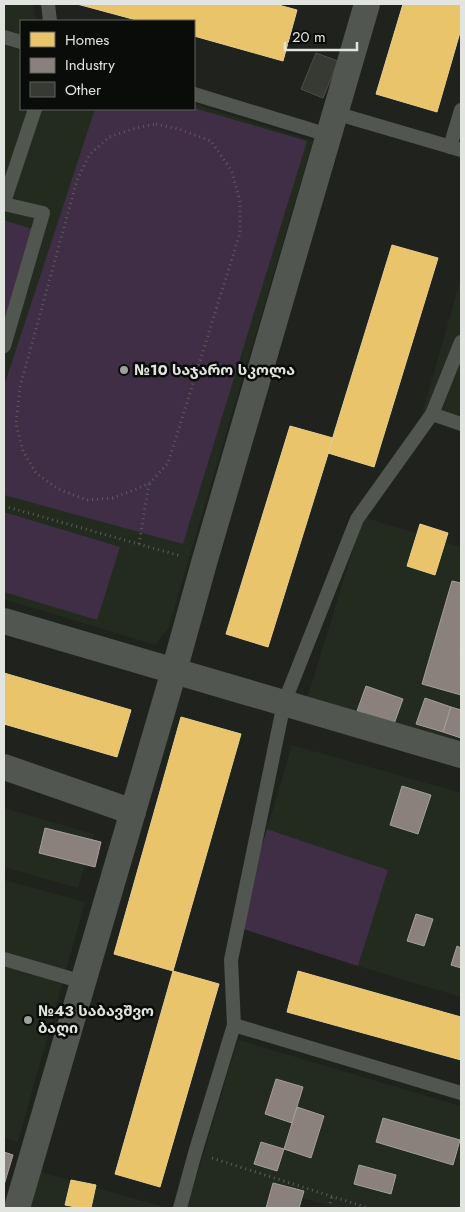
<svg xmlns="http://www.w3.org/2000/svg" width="465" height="1212" font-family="Jost,'Noto Sans Georgian',sans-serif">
<rect width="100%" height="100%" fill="#20221e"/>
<g fill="#232b1f">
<path d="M4 4H33L36 21H21V36L4 31Z"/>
<path d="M4 45 21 50V109H194V104L313 141 168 629 155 645 4 599Z"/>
<path d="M461 278V430L421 418Z"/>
<path d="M363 517 461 547V747L307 699Z"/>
<path d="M292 745 461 793V997L358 966 387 870 267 829Z"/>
<path d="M4 808 94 834 78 888 4 867Z"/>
<path d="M4 880 85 902 18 1142 4 1138Z"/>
<path d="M238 1040 461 1106V1208H336L299 1197 295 1208H187Z"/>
<path d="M34 1170 168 1208H23Z"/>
</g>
<g fill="#3f2e45">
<path d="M194 108 307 141 183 544 4 495V386L95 109Z"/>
<path d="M4 220 35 230 4 338Z"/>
<path d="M4 512 120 547 97 620 4 592Z"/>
<path d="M267 829 388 870 358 966 237 927Z"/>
</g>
<g fill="#e9c46a" stroke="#e7ce8d">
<path d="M77 4H275L297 10 283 61 194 36V21H140Z"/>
<path d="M403 4H461V29L437 112 376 94Z"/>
<path d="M392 245 438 258 374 467 328 453Z"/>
<path d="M290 426 333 438 268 647 226 634Z"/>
<path d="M420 524 448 533 435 575 407 566Z"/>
<path d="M4 673 131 710 117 757 4 724Z"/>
<path d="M181 717 241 734 173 971 114 954Z"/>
<path d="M173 971 219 984 160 1187 115 1174Z"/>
<path d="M298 971 461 1017V1060L287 1012Z"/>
<path d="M71 1180 96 1185 91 1208H81L65 1205Z"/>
</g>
<g fill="#8a817c" stroke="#a49f9a">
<path d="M452 581 461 583V650L460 655 461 656V695L422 684Z"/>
<path d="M366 686 403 699 394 724 357 711Z"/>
<path d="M425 698 451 707 443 732 416 724Z"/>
<path d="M451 707 461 710V738L443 732Z"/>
<path d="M402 786 431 795 418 834 390 825Z"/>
<path d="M45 828 101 842 95 867 39 853Z"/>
<path d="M416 914 433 919 424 946 407 941Z"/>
<path d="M457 946 461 948V968L451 965Z"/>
<path d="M276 1079 303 1087 292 1123 265 1114Z"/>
<path d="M297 1107 324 1116 311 1158 284 1149Z"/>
<path d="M383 1118 460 1140 453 1165 376 1142Z"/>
<path d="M261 1142 284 1149 277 1171 254 1164Z"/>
<path d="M4 1152 13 1155 4 1185Z"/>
<path d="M359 1165 396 1175 391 1194 354 1184Z"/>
<path d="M273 1183 304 1191 299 1208H266Z"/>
</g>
<path fill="#363a32" stroke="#4c4e4b" d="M316 53 338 61 323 98 301 89Z"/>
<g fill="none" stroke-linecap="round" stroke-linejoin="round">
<g stroke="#5b5d5a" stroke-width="3" stroke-dasharray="1 4" stroke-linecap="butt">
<path d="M156 124 182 130 211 141 231 170 240 201V233L168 463 150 483 136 489 113 498 87 500 58 489 36 473 23 451 16 424 20 387 77 180 90 154 109 137 136 128Z"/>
<path d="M4 506 181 556"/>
<path d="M139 544 149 484"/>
<path d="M212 1158 368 1208"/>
<path d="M329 1208 332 1196"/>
</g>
<g stroke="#525650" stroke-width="14">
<path d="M48 4 50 21"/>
<path d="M4 37 21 42"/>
<path d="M194 94 328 135"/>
<path d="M335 113 461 150"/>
<path d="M450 147 461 110"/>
<path d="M4 202 35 109"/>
<path d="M4 204 43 213 4 346"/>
<path d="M432 414 461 424"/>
<path d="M4 959 83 982"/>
<path d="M234 1025 461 1093"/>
<path d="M180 1208 195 1153 234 1025 231 960 284 703 357 519 432 414 461 342"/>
</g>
<g stroke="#525650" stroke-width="26">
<path d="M4 621 461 755"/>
<path d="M4 767 133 812"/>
<path d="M17 1208 174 671 204 563 367 4"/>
</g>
</g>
<g fill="#9da09b" stroke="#0a0c09" stroke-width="2">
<circle cx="124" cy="370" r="5"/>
<circle cx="28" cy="1020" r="5"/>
</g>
<g text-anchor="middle" stroke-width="5" stroke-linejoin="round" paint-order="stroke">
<g font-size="15" font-weight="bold" fill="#e1e4df" stroke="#0a0c09" text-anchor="start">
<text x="134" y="375">№10 საჯარო სკოლა</text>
<text x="38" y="1016">№43 საბავშვო<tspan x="38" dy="17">ბაღი</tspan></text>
</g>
</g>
<rect width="465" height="1212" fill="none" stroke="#e1e4df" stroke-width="10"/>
<rect x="20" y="20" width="175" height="90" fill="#0a0c09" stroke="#60625f"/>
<rect x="30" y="32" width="25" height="15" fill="#e9c46a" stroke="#60625f"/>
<text x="65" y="45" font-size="15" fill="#e1e4df">Homes</text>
<rect x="30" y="58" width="25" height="15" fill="#8a817c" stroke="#60625f"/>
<text x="65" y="70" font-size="15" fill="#e1e4df">Industry</text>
<rect x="30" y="82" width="25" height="15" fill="#363a32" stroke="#60625f"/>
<text x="65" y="95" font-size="15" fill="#e1e4df">Other</text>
<path d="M285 42v8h72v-8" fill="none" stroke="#e1e4df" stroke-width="2.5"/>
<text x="292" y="42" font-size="15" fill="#e1e4df" stroke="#0a0c09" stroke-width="4" paint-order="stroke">20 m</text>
</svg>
